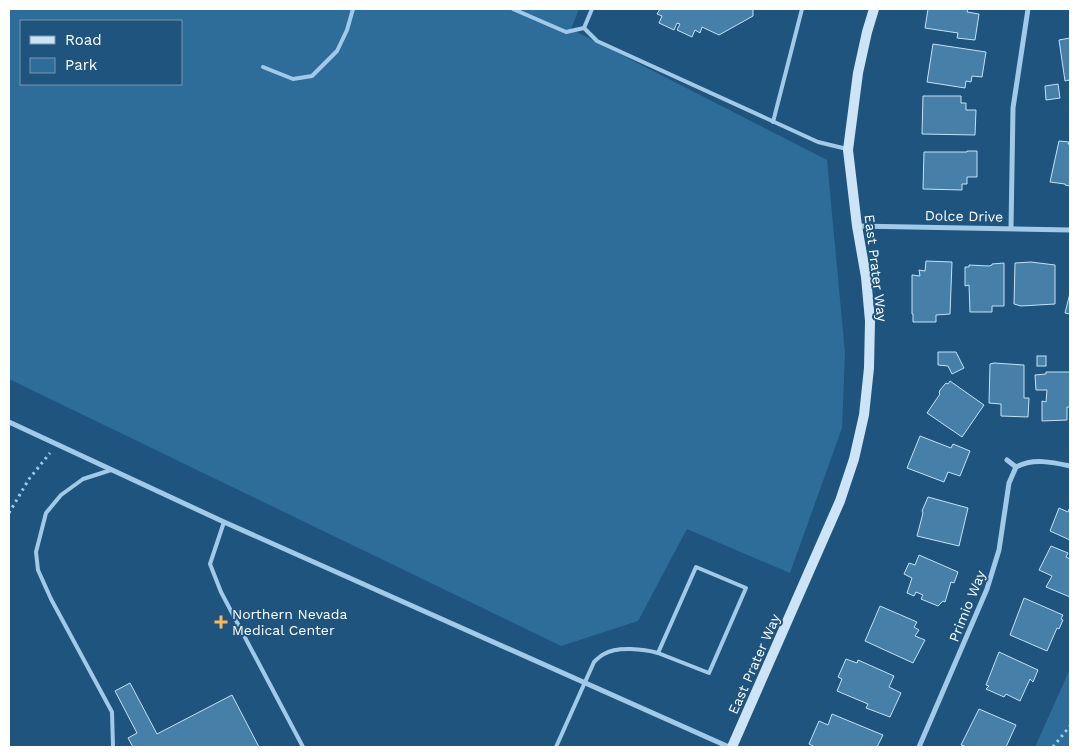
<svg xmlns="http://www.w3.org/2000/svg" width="1079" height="756" font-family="'Work Sans',sans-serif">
<rect width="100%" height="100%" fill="#1e547e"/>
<g fill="#2e6d9a" fill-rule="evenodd">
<path d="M9 9H579L571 29 827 160 845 353 842 428 790 573 687 529 638 621 561 646 9 379ZM21 21H181V84H21Z"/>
<path d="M1070 669V747H1035Z"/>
</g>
<g fill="#467fa8" stroke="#c5e2f6">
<path d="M660 9H753V16L719 35 702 27 700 33 695 30 692 37 677 30 680 24 677 23 674 30 659 23 662 16 657 14Z"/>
<path d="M928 9H968L967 12 979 14 975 40 957 38 958 33 925 28Z"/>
<path d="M1070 38V81H1069V80L1065 81 1059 40Z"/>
<path d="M933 44 986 52 982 77 972 76 971 82 966 81 965 88 927 82Z"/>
<path d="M1058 84 1060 98 1046 100 1045 86Z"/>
<path d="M923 96H961V103H966V110H976L975 135 922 134Z"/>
<path d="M1059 141 1069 142 1068 144H1070V186L1065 185V184L1050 182Z"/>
<path d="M967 151H977V177H967V184H962V190L923 189 924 152H967Z"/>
<path d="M926 261 952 262 950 314 936 315V322H913V314H912V275L920 276 919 270 925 271Z"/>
<path d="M1031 262 1055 265V304L1021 306 1014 304 1015 263Z"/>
<path d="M1004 263V306H992V312H970L969 285 965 286V267H969V265L989 266 992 265V264Z"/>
<path d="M1070 293V314L1065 313Z"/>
<path d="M938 352H956L964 368 952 374 948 366 938 365Z"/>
<rect x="1037" y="356" width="9" height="10"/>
<path d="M994 363 1024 365V398H1029L1028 417 1001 416V404L989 403 990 364Z"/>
<path d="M1046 372H1070V407H1067V420L1042 421V401L1046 402 1047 390H1036L1035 375 1046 374Z"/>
<path d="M950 381 984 405 962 437 927 413 940 394 939 393 940 390 946 383 948 384Z"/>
<path d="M920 436 951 448 953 444 970 451 960 476 948 472 944 482 907 468Z"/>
<path d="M928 497 968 508 959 546 917 536 923 513 922 511Z"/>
<path d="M1070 507V540L1050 531 1059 508 1068 512Z"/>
<path d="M1051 546 1068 553 1066 557 1070 559V597L1046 587 1052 576 1039 570Z"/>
<path d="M919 555 958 572 954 583 951 582 945 602 943 601 938 606 921 599 923 595 916 592 914 596 907 593 912 578 904 574 909 563 915 565Z"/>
<path d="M1024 598 1063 615 1061 619 1063 620 1059 629 1057 628 1047 651 1010 635Z"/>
<path d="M880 606 917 622 914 627 919 630 915 636 925 640 913 663 865 641Z"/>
<path d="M999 652 1038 670 1033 682 1030 679 1020 701 1006 694 1004 697 986 689 989 686 986 685Z"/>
<path d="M846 659 857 663 858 660 894 676 889 687 901 693 890 717 866 708 868 704 837 691 842 679 838 677Z"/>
<path d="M130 683 157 734 232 695 259 747H133L128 738 137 733 115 691Z"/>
<path d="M979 709 1016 725 1006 747H967L961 745Z"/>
<path d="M832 714 883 735 877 747H815L809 744 819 721 828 725Z"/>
</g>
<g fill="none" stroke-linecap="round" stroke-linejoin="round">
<g stroke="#a1cae8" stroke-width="3" stroke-dasharray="2.5 4" stroke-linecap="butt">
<path d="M9 513 29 479 50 453"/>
<path d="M1053 747 1070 726"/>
</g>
<g stroke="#a1cae8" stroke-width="4">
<path d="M513 9 566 32 584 28"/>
<path d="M592 9 584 28 597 41 818 142 847 149"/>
<path d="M263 67 293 79 312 76 337 51 347 30 353 9"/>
<path d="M773 122 802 9"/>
<path d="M111 470 83 479 61 495 46 513 36 552 38 570 51 599 112 712 113 747"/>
<path d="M224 522 210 564 221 592 303 747"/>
<path d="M556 747 594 662C597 659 600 656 604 654 617 646 644 649 658 653L696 567 746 588 709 673 658 653"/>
</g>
<g stroke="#a1cae8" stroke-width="5">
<path d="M857 226 1070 230"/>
<path d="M1011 228 1013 108 1028 9"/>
<path d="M9 422 224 522 729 747"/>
<path d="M1007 460 1016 467"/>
<path d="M1016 467C1033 458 1052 462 1070 466"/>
<path d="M919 747 987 589 999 550 1009 483 1016 467"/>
</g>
<path stroke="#cce4f6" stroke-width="10" d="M732 747 840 501 854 459 864 415 869 368 870 321 866 277 857 226 848 150 858 73 867 32 874 9"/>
</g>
<path fill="#f7b860" stroke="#1e547e" stroke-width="2" d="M218.5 614.5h5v5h5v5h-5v5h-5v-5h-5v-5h5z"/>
<g text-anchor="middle" stroke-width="4" stroke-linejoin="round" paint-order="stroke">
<g font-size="14" fill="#fff" stroke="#1e547e">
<text transform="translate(964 216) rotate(1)" y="5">Dolce Drive</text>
<text transform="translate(876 268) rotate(83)" y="5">East Prater Way</text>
<text transform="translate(967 606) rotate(-68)" y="5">Primio Way</text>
<text transform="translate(754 664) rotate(-66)" y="5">East Prater Way</text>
</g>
<g font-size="14" fill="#fff" stroke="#1e547e" text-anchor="start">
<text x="232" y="619">Northern Nevada<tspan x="232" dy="16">Medical Center</tspan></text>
</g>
</g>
<rect width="1079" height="756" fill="none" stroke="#ffffff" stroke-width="20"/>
<rect x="20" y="20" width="162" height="65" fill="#1e547e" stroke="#7898b2"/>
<rect x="30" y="36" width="25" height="8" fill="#cce4f6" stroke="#7898b2"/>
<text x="65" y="45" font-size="15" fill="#ffffff">Road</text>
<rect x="30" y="58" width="25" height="15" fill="#2e6d9a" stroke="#7898b2"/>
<text x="65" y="70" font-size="15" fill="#ffffff">Park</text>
</svg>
